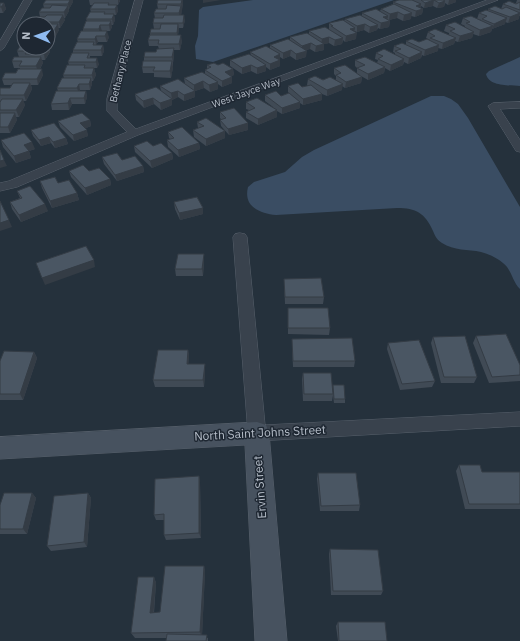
<svg xmlns="http://www.w3.org/2000/svg" width="520" height="641" font-family="'IBM Plex Sans',sans-serif">
<rect width="100%" height="100%" fill="#25313c"/>
<g fill="#3a4d63">
<path d="M253 0H394L213 62 196 59 195 46 198 36 199 10 203 7Z"/>
<path d="M520 57V86C510 85 489 87 486 74L489 71Z"/>
<path d="M431 96H444L451 99 458 104 468 118 520 207V289C512 281 512 270 503 263 497 258 489 254 481 252 468 249 454 251 442 243 437 240 435 236 433 231 425 213 416 208 397 208L276 215C260 213 243 207 248 187L254 182 285 172 302 157 314 150Z"/>
</g>
<g fill="none" stroke-linecap="round" stroke-linejoin="round">
<g stroke="#57606b" stroke-width="1">
<g id="street">
<path d="M24 0H32L4 48 0 51V41Z"/>
<path d="M135 0H143L117 99V110L136 129 487 0H498L138 135 17 187 0 191V183L9 181 127 132 107 111V99Z"/>
<path d="M520 102V108L500 109 520 140V152L516 151 488 106 493 103Z"/>
<path d="M240 233 245 234 247 237 265 425 520 412V426L257 441 251 438 248 433 233 237 235 234Z"/>
</g>
</g>
<g stroke="#57606b" stroke-width="1">
<path id="secondary" d="M257 422 266 425 269 433 287 641H255L245 445 0 459V437Z"/>
</g>
<use href="#street" fill="#39424d" fill-rule="evenodd"/>
<use href="#secondary" fill="#47525f" fill-rule="evenodd"/>
</g>
<g fill="#404a55">
<path d="M89 0H120V1L118 5H117L118 11 116 15H114L115 20 113 25H111L112 27 110 31H101L109 37 107 42H98L96 45H103L104 51 102 56H90V58L99 64 97 68H86H94L96 75 93 81H92V84L90 90H80V91H86L87 97 85 104H72L69 110H52L51 104 58 91 57 88 64 78 63 75 69 65 68 62 73 53V50L78 42 77 39 83 31V29L87 21 86 19 91 12 90 9 92 5H90Z"/>
<path d="M399 0H456V2L448 5 445 3 444 7 437 8 433 6 424 8 421 6 420 8 423 9 422 14 415 17 411 16V19L403 21 397 18 389 20 388 19 390 21 389 27 380 29 378 28 377 30 369 33 364 30 357 32 354 31 356 39 345 42 343 40 342 44 334 46 329 43 324 44V50L315 52 310 49 306 50V57L296 60 290 56 283 59 280 57V66L270 70 266 67V71L257 74 251 71 242 74 230 66V60L251 55 250 52 270 49V45L290 40V37L309 34V31L329 29V23L344 21 345 19 362 16V13L380 11 381 9 393 4V2Z"/>
<path d="M517 0H520V16H519V19L508 23 505 22V24L492 29 491 32 479 36 473 34 472 38 458 42 455 41 454 44 442 49 438 48V51L424 56 422 55 421 58 408 64 404 62 403 65 390 71 385 68 384 73 368 80 361 76 362 77 361 83 345 88 342 86V90L327 96 322 94V100L303 105 300 103V108L282 114 277 111V117L258 125 246 118V112L249 110 246 109V102L273 107 265 101V95L281 96 289 93 288 92V86L302 87 308 86 307 85 308 79 336 80V76L334 74V68L357 73V68L355 66V60L377 63 378 60 375 59 376 53 395 55V53L393 52 394 46 406 44V41L419 42 430 41V40L426 38 428 32 449 35V33L444 31 446 25 465 27V26L461 24 463 18 481 21V20L477 19 479 13 488 11V9H501L503 4 516 3Z"/>
<path d="M73 2 69 9V11L65 18H64L65 20 60 28H58L59 30 54 38 55 40 51 49H49L50 52 45 60H42L43 63 40 69 43 75 38 85H31L32 89 26 101H23L25 105 19 117H16L17 120 10 133H0V102L1 101H0V88H10L11 85H4L2 79 16 73 20 69V68H14L12 61 26 57H19L17 51 23 46 22 43 24 39V48H48V24H34L33 22 40 17 39 12 44 8 43 4Z"/>
<path d="M0 3H4L6 9 3 13H0Z"/>
<path d="M183 3 181 15 185 20 183 28H179L178 35 182 41 180 50H174V55L173 63V67L171 78 154 77V73H143L142 67 144 61V57L156 52 159 49 158 46H149L148 40 150 35V33L154 29 153 23 155 18 154 13 158 9 157 4Z"/>
<path d="M207 65H218L233 69 234 75 231 76 232 77V83L222 87 218 84V89L210 92 204 88 195 91V97L184 101 178 97 172 100V105L161 110 154 104 144 108 136 100 135 94 161 91 160 86 185 84 184 78 205 74V70L207 69Z"/>
<path d="M220 112 248 123V130L229 135 221 126 220 120H222L220 118Z"/>
<path d="M90 120 91 126 86 128 88 136 74 141 60 127 58 121Z"/>
<path d="M197 122 225 131V138L206 146 194 137 193 130 198 128Z"/>
<path d="M31 130 66 138 68 144 55 148 51 143 41 146 33 136Z"/>
<path d="M168 132 199 143 200 149 179 157 168 147 167 140 170 139 169 138Z"/>
<path d="M1 140 35 149 29 151 31 158 16 163 3 147Z"/>
<path d="M134 146H153L172 153 173 159 152 168 135 152Z"/>
<path d="M102 157 122 160 143 166 144 172 117 181 104 164Z"/>
<path d="M69 171H89L110 179 111 185 87 195 71 177Z"/>
<path d="M40 181 58 183 77 193 79 200 52 208 42 188Z"/>
<path d="M17 191 48 211 21 222 12 209 10 202 20 198Z"/>
<path d="M174 202 203 214 180 220 175 209Z"/>
<path d="M204 261 203 276H176L175 269Z"/>
<path d="M284 279 324 297 323 304H285Z"/>
<path d="M288 308 330 328 329 335 288 334Z"/>
<path d="M476 336 520 365V381L489 383 473 343Z"/>
<path d="M433 337 477 377 474 383H441L431 343Z"/>
<path d="M292 339 355 361 354 367H293L292 345Z"/>
<path d="M388 343 435 381 432 387 400 390 387 349Z"/>
<path d="M188 350 189 356 188 364 205 371 204 387H155L153 380Z"/>
<path d="M34 352 37 358 23 400H0V361Z"/>
<path d="M303 373 332 387 333 385 345 399V403H334L333 395 332 401H303L302 379Z"/>
<path d="M459 465 482 472H520V509H465L456 471Z"/>
<path d="M318 473 360 505 359 511H320L317 479Z"/>
<path d="M199 476 200 482 201 538 166 540 164 535V520H156L154 515Z"/>
<path d="M32 493 36 498 27 534H0V505Z"/>
<path d="M88 493 91 498 87 547 51 551 47 546Z"/>
<path d="M330 549 383 591 381 595H331L329 554Z"/>
<path d="M204 566 205 572 202 635 208 638V641H166L167 638H135L131 633 154 577 156 583 154 613 160 612Z"/>
<path d="M338 622 387 641H338L336 626Z"/>
</g>
<g fill="#343c45">
<path d="M70 0H73V2L69 9 68 4Z"/>
<path d="M118 0H120L118 5Z"/>
<path d="M182 0H183V3L182 11 180 19 179 13 181 6Z"/>
<path d="M203 0H221L203 3Z"/>
<path d="M434 0 433 6 424 8 425 3Z"/>
<path d="M449 0H456V2L448 5Z"/>
<path d="M445 1 444 7 437 8 439 3Z"/>
<path d="M4 3 6 9 3 13 1 7Z"/>
<path d="M421 4 420 10 415 11 416 6Z"/>
<path d="M117 5 118 11 116 15 115 9Z"/>
<path d="M68 6 69 11 65 18 64 12Z"/>
<path d="M423 9 422 14 415 17 416 11Z"/>
<path d="M398 12 397 18 389 20 390 14Z"/>
<path d="M412 13 411 19 403 21 404 15Z"/>
<path d="M520 13 519 19 508 23 510 17Z"/>
<path d="M114 14 115 20 113 25 112 19Z"/>
<path d="M63 15 65 20 60 28 59 22Z"/>
<path d="M184 15 185 20 183 28V23Z"/>
<path d="M388 16 387 21 383 17Z"/>
<path d="M507 18 505 24 492 29 494 24Z"/>
<path d="M111 21 112 27 110 31 109 25Z"/>
<path d="M390 21 389 27 380 29 381 23Z"/>
<path d="M58 24 59 30 55 38 53 32Z"/>
<path d="M178 24 179 30 177 39V33Z"/>
<path d="M365 24 364 30 357 32V26Z"/>
<path d="M100 25 102 31 100 35 99 29Z"/>
<path d="M378 25 377 30 369 33 370 27Z"/>
<path d="M493 26 491 32 479 36 480 30Z"/>
<path d="M355 28 354 33 350 29Z"/>
<path d="M107 31 109 37 107 42 105 36Z"/>
<path d="M474 32 472 38 458 42 460 36Z"/>
<path d="M357 33 356 39 345 42 346 36Z"/>
<path d="M53 35 55 40 51 49 49 43Z"/>
<path d="M181 35 182 41 180 50 179 44Z"/>
<path d="M96 36 98 42 96 45 95 39Z"/>
<path d="M329 37V43L321 45 322 39Z"/>
<path d="M343 38 342 44 334 46 335 40Z"/>
<path d="M456 38 454 44 442 49 443 43Z"/>
<path d="M311 43 310 49 302 51V46Z"/>
<path d="M324 44V50L315 52 316 46Z"/>
<path d="M103 45 104 51 102 56 101 50Z"/>
<path d="M439 45 438 51 424 56 425 50Z"/>
<path d="M48 46 50 52 45 60 44 54 47 48H48Z"/>
<path d="M174 48V55L173 63 172 57Z"/>
<path d="M291 50 290 56 283 59V53Z"/>
<path d="M307 51 306 57 296 60V54Z"/>
<path d="M422 52 421 58 408 64 409 58Z"/>
<path d="M280 54V66L270 70V64L274 57Z"/>
<path d="M41 57 43 63 38 72 36 66Z"/>
<path d="M97 58 99 64 97 68 96 62Z"/>
<path d="M404 59 403 65 390 71 391 65Z"/>
<path d="M172 61 173 67 171 78 170 71Z"/>
<path d="M251 65V71L242 74V68Z"/>
<path d="M266 65V71L257 74V68Z"/>
<path d="M385 67 384 73 368 80V74Z"/>
<path d="M94 68 96 75 93 81 92 75Z"/>
<path d="M42 69 43 75 38 85 37 79Z"/>
<path d="M233 69 234 75 225 79V72Z"/>
<path d="M232 77V83L222 87V81Z"/>
<path d="M362 77 361 83 345 88 346 82Z"/>
<path d="M91 78 92 84 90 90 89 84Z"/>
<path d="M203 81 204 88 195 91V97L184 101V95L194 91V85Z"/>
<path d="M218 82V89L210 92 209 85Z"/>
<path d="M30 83 32 89 26 101 24 95Z"/>
<path d="M79 84 80 90 79 94 77 88Z"/>
<path d="M343 84 342 90 327 96V90Z"/>
<path d="M86 91 87 97 85 104 84 98Z"/>
<path d="M178 91V97L172 100V105L161 110 160 103 172 99 171 93Z"/>
<path d="M322 94V100L303 105V99Z"/>
<path d="M70 98 72 104 69 110 68 103Z"/>
<path d="M153 98 154 104 144 108 143 101Z"/>
<path d="M23 99 25 105 19 117 16 110Z"/>
<path d="M300 102V108L282 114V108Z"/>
<path d="M277 110V117L258 125V119Z"/>
<path d="M15 113 17 120 10 133 8 127Z"/>
<path d="M90 120 91 126 82 130 80 123Z"/>
<path d="M248 123V130L229 135 228 129Z"/>
<path d="M87 130 88 136 74 141 73 135Z"/>
<path d="M225 131V138L206 146V139Z"/>
<path d="M49 137 51 143 41 146 39 140Z"/>
<path d="M66 138 68 144 55 148 53 142Z"/>
<path d="M32 142 35 149 26 152 24 145Z"/>
<path d="M199 143 200 149 179 157 178 150Z"/>
<path d="M29 151 31 158 16 163 14 156Z"/>
<path d="M172 153 173 159 152 168 150 161Z"/>
<path d="M4 160 7 166 0 168V161Z"/>
<path d="M143 166 144 172 117 181 115 175Z"/>
<path d="M110 179 111 185 87 195 85 188Z"/>
<path d="M77 193 79 200 52 208 50 201Z"/>
<path d="M45 204 48 211 21 222 19 215Z"/>
<path d="M203 208V214L180 220 179 213Z"/>
<path d="M9 220 12 227 0 231V223Z"/>
<path d="M204 254V261L203 276 202 269Z"/>
<path d="M94 260 95 267 45 285 42 278Z"/>
<path d="M188 350 189 356 188 371 187 364Z"/>
<path d="M34 352 37 358 23 400 20 394Z"/>
<path d="M205 364V371L204 387 203 380Z"/>
<path d="M199 476 200 482 201 538 199 533Z"/>
<path d="M32 493 36 498 27 534 23 529Z"/>
<path d="M88 493 91 498 87 547 84 542Z"/>
<path d="M204 566 205 572 202 637 200 632Z"/>
<path d="M154 577 156 583 153 618 150 613Z"/>
</g>
<g fill="#4a5663" stroke="#343c45">
<path d="M46 0H70L68 4H43Z"/>
<path d="M158 0H182L181 4H157Z"/>
<path d="M399 0H412L421 4 416 6 423 9 416 11 393 2Z"/>
<path d="M421 0H443L445 1 439 3 434 0 425 3Z"/>
<path d="M509 1 516 4 520 2V10L503 4Z"/>
<path d="M0 3H4L1 7H0Z"/>
<path d="M94 3H109L108 5H117L115 9H90Z"/>
<path d="M394 4 412 13 404 15 398 12 390 14 381 9Z"/>
<path d="M52 5 68 6 64 12H39L42 8H50Z"/>
<path d="M167 5 181 6 179 13H154L156 9H166Z"/>
<path d="M495 6 502 9 506 7 520 13 510 17 488 9Z"/>
<path d="M376 9 388 16 383 17 390 21 381 23 362 13Z"/>
<path d="M486 10 507 18 494 24 482 19 487 16 479 13Z"/>
<path d="M90 12H105L104 14H114L112 19H86Z"/>
<path d="M47 15H63L59 22H33L36 17H45Z"/>
<path d="M164 15H184L183 23H153L154 18H163Z"/>
<path d="M360 15 378 25 370 27 365 24 357 26 345 19Z"/>
<path d="M471 16 493 26 480 30 466 23 470 22 463 18Z"/>
<path d="M343 20 355 28 350 29 357 33 346 36 331 26H333L329 23Z"/>
<path d="M86 21H111L109 25H100L99 29H83Z"/>
<path d="M455 22 474 32 460 36 450 31 455 29 446 25Z"/>
<path d="M48 24H58L53 32H48Z"/>
<path d="M161 24H178L177 33H150L151 29H160Z"/>
<path d="M325 27 343 38 335 40 329 37 322 39 309 31Z"/>
<path d="M435 29 456 38 443 43 430 38 435 36 428 32Z"/>
<path d="M81 31H107L105 36H96L95 39H77Z"/>
<path d="M307 33 324 44 316 46 311 43 302 46 290 37Z"/>
<path d="M48 35H53L49 43H48Z"/>
<path d="M150 35H181L179 44H158L159 40H148Z"/>
<path d="M288 39 307 51 296 54 291 50 283 53 270 45Z"/>
<path d="M412 39 419 42 427 39 439 45 425 50 406 41Z"/>
<path d="M77 42H94L93 45H103L101 50H73Z"/>
<path d="M402 43 422 52 409 58 395 51 401 49 394 46Z"/>
<path d="M20 46H24V48H47L44 54H25L27 51H17Z"/>
<path d="M266 46 280 54 274 57 280 60 270 64 250 52Z"/>
<path d="M174 48 172 57H144L145 52H156L157 49Z"/>
<path d="M384 49 404 59 391 65 378 59 383 56 376 53Z"/>
<path d="M72 53H89L87 58H97L96 62H68Z"/>
<path d="M249 54 266 65 257 68 251 65 242 68 230 60Z"/>
<path d="M14 57H41L36 66H19L22 61H12Z"/>
<path d="M365 57 385 67 368 74 357 68 365 65 355 60Z"/>
<path d="M143 61H172L170 71H153L155 67H142Z"/>
<path d="M214 63 218 65 223 63 233 69 225 72 232 77 222 81 205 70 211 67 207 65Z"/>
<path d="M67 65H85L84 68H94L92 75H63Z"/>
<path d="M345 65 362 77 346 82 336 75 341 73 334 68Z"/>
<path d="M18 69H42L37 79H2L5 73H16Z"/>
<path d="M202 72 218 82 209 85 203 81 194 85 184 78Z"/>
<path d="M315 76 323 80 330 77 343 84 327 90 308 79Z"/>
<path d="M62 78H91L89 84H79L77 88H57Z"/>
<path d="M178 79 195 91 184 95 178 91 171 93 160 86Z"/>
<path d="M13 83H30L24 95H0V88H10Z"/>
<path d="M298 83 302 87 311 85 322 94 303 99 288 86Z"/>
<path d="M156 87 172 99 160 103 153 98 143 101 135 94Z"/>
<path d="M56 91H86L84 98H70L68 103 51 104Z"/>
<path d="M276 91 281 96 289 93 300 102 282 108 265 95Z"/>
<path d="M257 98 277 110 258 119 246 112 255 108 246 102Z"/>
<path d="M2 99H23L16 110H0V102Z"/>
<path d="M234 108 248 123 228 129 220 120 226 118 220 112Z"/>
<path d="M0 113H15L8 127H0Z"/>
<path d="M82 113 90 120 80 123 87 130 73 135 58 121Z"/>
<path d="M206 118 225 131 206 139 193 130 204 126 197 122Z"/>
<path d="M54 123 66 138 53 142 49 137 39 140 31 130Z"/>
<path d="M182 127 199 143 178 150 167 140 174 138 168 132Z"/>
<path d="M24 133 32 142 24 145 29 151 14 156 1 140Z"/>
<path d="M147 141 153 146 161 143 172 153 150 161 134 146Z"/>
<path d="M0 150 4 160 0 161Z"/>
<path d="M117 153 122 160 135 156 143 166 115 175 102 157Z"/>
<path d="M83 165 89 171 99 168 110 179 85 188 69 171Z"/>
<path d="M55 177 58 183 69 180 77 193 50 201 40 181Z"/>
<path d="M30 186 45 204 19 215 10 202 22 198 17 191Z"/>
<path d="M197 197 203 208 179 213 174 202Z"/>
<path d="M0 201 9 220 0 223Z"/>
<path d="M86 246 94 260 42 278 36 263Z"/>
<path d="M178 254H204L202 269H175Z"/>
<path d="M321 278 324 297H285L284 279Z"/>
<path d="M288 308H328L330 328H288Z"/>
<path d="M506 334 520 365V375L492 377 476 336Z"/>
<path d="M465 336 477 377H444L433 337Z"/>
<path d="M352 338 355 361H293L292 339Z"/>
<path d="M419 340 435 381 402 384 388 343Z"/>
<path d="M158 350H188L187 364H205L203 380H153Z"/>
<path d="M4 351 34 352 20 394H0V361Z"/>
<path d="M303 373H331L333 394H304Z"/>
<path d="M333 385H344L345 399H334Z"/>
<path d="M459 465H480L482 472H520V504H469Z"/>
<path d="M318 473H356L360 505 321 506Z"/>
<path d="M199 476V533L164 535V514L154 515 155 479Z"/>
<path d="M4 493H32L23 529H0V505Z"/>
<path d="M88 493 84 542 47 546 54 496Z"/>
<path d="M330 549 378 550 383 591H333Z"/>
<path d="M165 566H204L200 632 131 633 138 577H154L150 613 160 612Z"/>
<path d="M338 622H385L387 641H339Z"/>
<path d="M167 634 207 635 206 641H166Z"/>
</g>
<g text-anchor="middle" stroke-width="3" stroke-linejoin="round" paint-order="stroke">
<g font-size="10" fill="#b5bdc8" stroke="#1e2732">
<text transform="translate(120 71) rotate(-76)" y="4">Bethany Place</text>
<text transform="translate(246 92) rotate(-20)" y="4">West Jayce Way</text>
</g>
<g font-size="12" fill="#b5bdc8" stroke="#1e2732">
<text transform="translate(260 433) rotate(-3)" y="4">North Saint Johns Street</text>
<text transform="translate(260 487) rotate(-94)" y="4">Ervin Street</text>
</g>
</g>
<g transform="translate(36 36) rotate(272)"><circle r="19" fill="#1e2732" stroke="#5a636e"/>
<path d="M0-3L7 15L0 10L-7 15Z" fill="#90bcf2"/>
<text y="-6" font-size="11" font-weight="bold" text-anchor="middle" fill="#b5bdc8">N</text>
</g>
</svg>
